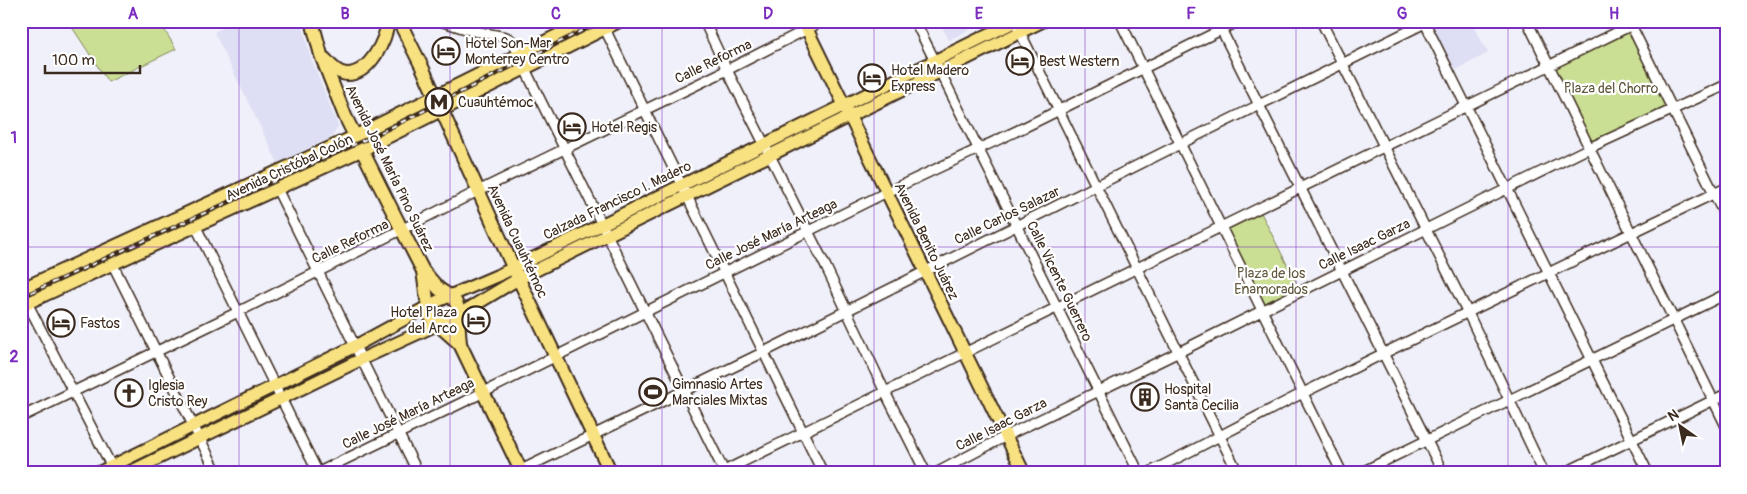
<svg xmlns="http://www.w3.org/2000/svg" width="1747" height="494" font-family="Pangolin,sans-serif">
<rect width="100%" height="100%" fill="#f0f0fa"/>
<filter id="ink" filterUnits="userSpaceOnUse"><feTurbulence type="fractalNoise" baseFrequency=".02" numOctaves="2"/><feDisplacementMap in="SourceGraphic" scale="10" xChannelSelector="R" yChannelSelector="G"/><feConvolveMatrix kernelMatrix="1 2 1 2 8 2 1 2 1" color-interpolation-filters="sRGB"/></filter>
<g filter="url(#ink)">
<g fill="#dedef4">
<path d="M237 21H302L309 53 338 126 332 137 278 163 214 32Z"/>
<path d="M939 21H986L949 40Z"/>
<path d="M1439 21H1471L1488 53 1452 72 1428 27Z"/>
</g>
<g fill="#cadf94" stroke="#828459">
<path d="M68 21H159L176 49 108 82Z"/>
<path d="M1631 25 1673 110 1589 148 1549 66Z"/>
<path d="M1259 209 1301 292 1261 310 1220 227Z"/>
</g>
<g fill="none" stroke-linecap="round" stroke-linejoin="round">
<g stroke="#3b2a1e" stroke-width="12">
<g id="minor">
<path d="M440 21 469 30 506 37 510 39 520 55"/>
<path d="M601 21 823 473"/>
<path d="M704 21 727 70 826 267 885 392 926 473"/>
<path d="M915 21 1139 473"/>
<path d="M1120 21 1342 473"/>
<path d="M1217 21 1443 473"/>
<path d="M1321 21 1468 313 1544 473"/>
<path d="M1424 21 1648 473"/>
<path d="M1527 21 1726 426"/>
<path d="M1629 21 1726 218"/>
<path d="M1018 28 1238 473"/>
<path d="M525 69 725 473"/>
<path d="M277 189 418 473"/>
<path d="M196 227 318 473"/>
<path d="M113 265 217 473"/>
<path d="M21 291 115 473"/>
<path d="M21 417 238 312 478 191 727 70 823 21"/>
<path d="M317 473 484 392 887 192 1025 127 1239 21"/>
<path d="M515 473 764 352 1180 144 1429 21"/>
<path d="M720 473 1640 21"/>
<path d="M936 473 1006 436 1179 352 1589 148 1726 85"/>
<path d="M1148 473C1200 447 1251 419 1303 393 1443 324 1584 255 1726 188"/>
<path d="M1360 473 1726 294"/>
<path d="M1564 473 1726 394"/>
</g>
</g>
<g stroke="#3b2a1e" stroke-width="15">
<g id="major">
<path d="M803 21 1024 473"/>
<path d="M21 289 355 136 586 21"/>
<path d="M21 306 362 150 620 21"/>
<path d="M98 473 355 346 438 301 501 274 1016 21"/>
<path d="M128 473 362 359 458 315 518 279 1043 21"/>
</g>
</g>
<g stroke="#3b2a1e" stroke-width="16">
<g id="highway">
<path d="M312 21 321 55 345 116 402 230 423 271 439 289 454 299 457 305 460 344"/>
<path d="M399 21 422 67 513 267 611 473"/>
<path d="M325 59C330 65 338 74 347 74 370 74 386 40 388 21"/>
<path d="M423 271 429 314 433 320 460 344 522 473"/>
</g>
</g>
<use href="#minor" stroke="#fff" stroke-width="9"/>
<use href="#major" stroke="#f8e181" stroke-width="11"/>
<use href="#highway" stroke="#f8e181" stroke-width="12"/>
<g stroke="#3b2a1e" stroke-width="4">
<path id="rail" d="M21 297 388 129 601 21"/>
</g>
<use href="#rail" stroke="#fff" stroke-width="2" stroke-dasharray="5.5" stroke-linecap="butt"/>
</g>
</g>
<path fill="none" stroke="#7b2cbf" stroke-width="1" stroke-opacity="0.55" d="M239 21V473M450 21V473M662 21V473M874 21V473M1085 21V473M1296 21V473M1508 21V473M21 247H1726"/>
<defs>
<g id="hotel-ring" transform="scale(1.4375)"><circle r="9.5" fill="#fff" stroke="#3b2a1e" stroke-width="1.5"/><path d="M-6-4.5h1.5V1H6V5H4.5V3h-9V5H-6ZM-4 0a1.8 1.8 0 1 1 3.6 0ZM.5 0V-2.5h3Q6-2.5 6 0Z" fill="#3b2a1e"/></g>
<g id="metro-ring" transform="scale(1.4375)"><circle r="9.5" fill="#fff" stroke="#3b2a1e" stroke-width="1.5"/><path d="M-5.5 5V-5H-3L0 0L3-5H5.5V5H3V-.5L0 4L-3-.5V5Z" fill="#3b2a1e"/></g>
<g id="stadium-ring" transform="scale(1.4375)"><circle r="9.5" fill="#fff" stroke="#3b2a1e" stroke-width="1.5"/><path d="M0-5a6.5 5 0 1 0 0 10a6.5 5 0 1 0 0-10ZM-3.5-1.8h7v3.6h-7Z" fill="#3b2a1e"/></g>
<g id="church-ring" transform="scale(1.4375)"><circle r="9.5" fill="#fff" stroke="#3b2a1e" stroke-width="1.5"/><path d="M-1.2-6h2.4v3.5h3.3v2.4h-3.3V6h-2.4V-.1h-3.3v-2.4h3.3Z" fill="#3b2a1e"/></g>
<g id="building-ring" transform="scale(1.4375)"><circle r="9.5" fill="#fff" stroke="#3b2a1e" stroke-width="1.5"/><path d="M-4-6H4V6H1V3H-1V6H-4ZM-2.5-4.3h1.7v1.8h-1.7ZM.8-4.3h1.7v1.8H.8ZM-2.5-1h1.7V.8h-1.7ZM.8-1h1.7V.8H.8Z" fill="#3b2a1e"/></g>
</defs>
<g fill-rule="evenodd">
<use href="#hotel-ring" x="446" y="51"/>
<use href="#hotel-ring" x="1020" y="61"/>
<use href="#hotel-ring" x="872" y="78"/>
<use href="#metro-ring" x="439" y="102"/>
<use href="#hotel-ring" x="572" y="127"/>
<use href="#hotel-ring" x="476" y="320"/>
<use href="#hotel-ring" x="61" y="323"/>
<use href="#stadium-ring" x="653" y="392"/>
<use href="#church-ring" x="129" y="393"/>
<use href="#building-ring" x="1145" y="397"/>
</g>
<g text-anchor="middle" stroke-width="4.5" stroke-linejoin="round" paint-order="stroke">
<g font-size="14" fill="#3b2a1e" stroke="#fff" text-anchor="start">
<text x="465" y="48">Hotel Son-Mar<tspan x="465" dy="16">Monterrey Centro</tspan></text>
<text x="1039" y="66">Best Western</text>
<text x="891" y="75">Hotel Madero<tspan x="891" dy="16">Express</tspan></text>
<text x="458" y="107">Cuauhtémoc</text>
<text x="591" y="132">Hotel Regis</text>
<text x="457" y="317" text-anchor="end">Hotel Plaza<tspan x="457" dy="16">del Arco</tspan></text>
<text x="80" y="328">Fastos</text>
<text x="672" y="389">Gimnasio Artes<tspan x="672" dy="16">Marciales Mixtas</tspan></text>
<text x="148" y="390">Iglesia<tspan x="148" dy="16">Cristo Rey</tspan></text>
<text x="1164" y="394">Hospital<tspan x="1164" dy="16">Santa Cecilia</tspan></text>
</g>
<g font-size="14" fill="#3b2a1e" stroke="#fff">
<text transform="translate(713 61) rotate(-26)" y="5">Calle Reforma</text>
<text transform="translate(289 167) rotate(-25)" y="5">Avenida Cristóbal Colón</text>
<text transform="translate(390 168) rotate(64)" y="5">Avenida José María Pino Suárez</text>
<text transform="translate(617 200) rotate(-26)" y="5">Calzada Francisco I. Madero</text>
<text transform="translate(1007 215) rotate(-26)" y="5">Calle Carlos Salazar</text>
<text transform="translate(771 234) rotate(-26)" y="5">Calle José María Arteaga</text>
<text transform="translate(350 241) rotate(-26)" y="5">Calle Reforma</text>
<text transform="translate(518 241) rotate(65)" y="5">Avenida Cuauhtémoc</text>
<text transform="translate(927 241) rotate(64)" y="5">Avenida Benito Juárez</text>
<text transform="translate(1364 244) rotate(-26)" y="5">Calle Isaac Garza</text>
<text transform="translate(1060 281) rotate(64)" y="5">Calle Vicente Guerrero</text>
<text transform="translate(408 413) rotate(-26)" y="5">Calle José María Arteaga</text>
<text transform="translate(1001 424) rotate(-27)" y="5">Calle Isaac Garza</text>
</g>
<g font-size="14" fill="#5f573c" stroke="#fff">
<text x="1611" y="93">Plaza del Chorro</text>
<text x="1271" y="278">Plaza de los<tspan x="1271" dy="16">Enamorados</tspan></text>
</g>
</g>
<rect width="1747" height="494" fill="none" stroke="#fff" stroke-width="55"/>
<g transform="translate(1680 426) rotate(327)" stroke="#ffffff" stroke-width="4" paint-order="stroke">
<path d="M0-4L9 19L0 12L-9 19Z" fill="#3b2a1e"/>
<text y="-8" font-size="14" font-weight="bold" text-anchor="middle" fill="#3b2a1e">N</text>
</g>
<path d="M45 65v8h95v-8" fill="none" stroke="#3b2a1e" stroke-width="2.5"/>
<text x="52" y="65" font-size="15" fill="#3b2a1e" stroke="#ffffff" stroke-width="4" paint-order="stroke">100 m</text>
<rect x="28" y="28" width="1692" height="438" fill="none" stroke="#7b2cbf" stroke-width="2"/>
<g font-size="16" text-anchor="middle" font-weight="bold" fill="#7b2cbf">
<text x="133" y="19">A</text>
<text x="345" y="19">B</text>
<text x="556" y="19">C</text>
<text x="768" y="19">D</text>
<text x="979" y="19">E</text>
<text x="1191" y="19">F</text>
<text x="1402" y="19">G</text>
<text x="1614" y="19">H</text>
<text x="14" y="143">1</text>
<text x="14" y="362">2</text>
</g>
</svg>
